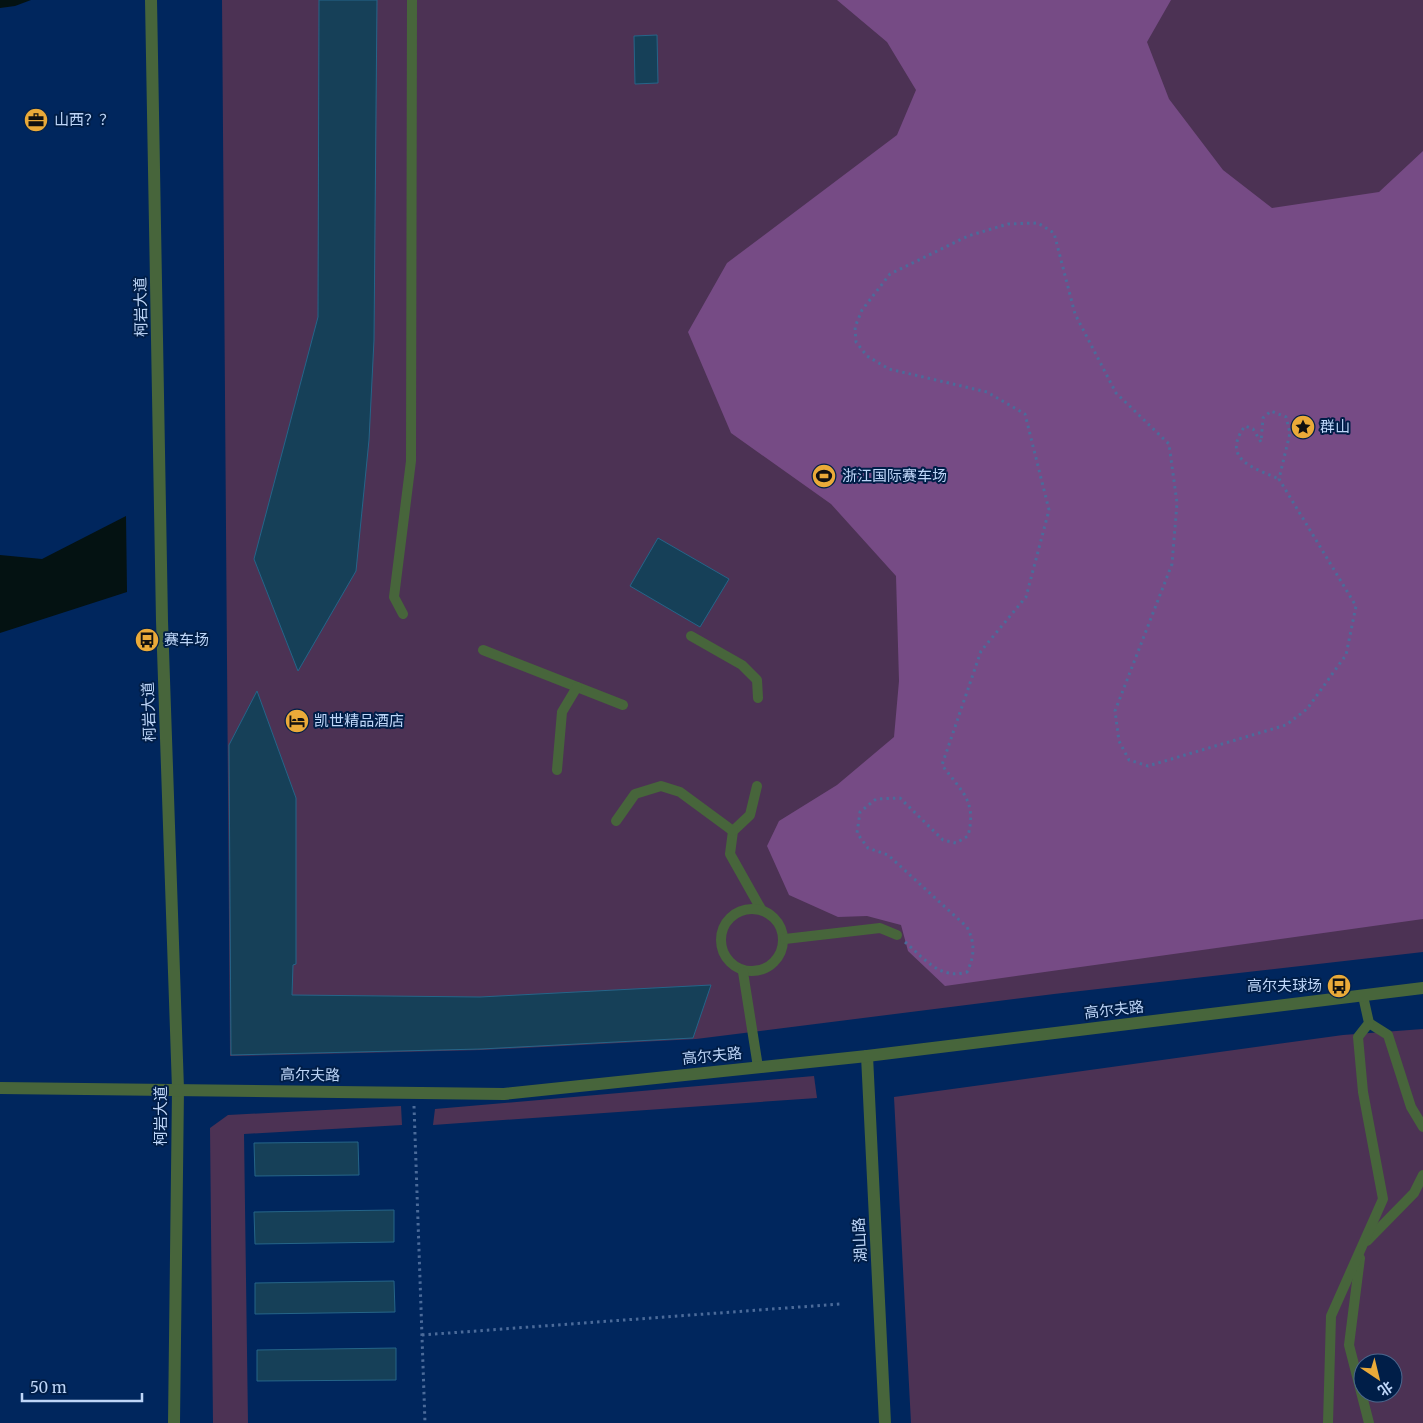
<svg xmlns="http://www.w3.org/2000/svg" width="1423" height="1423" font-family="Merriweather,'Noto Sans SC',serif">
<rect width="100%" height="100%" fill="#00265d"/>
<g fill="#4c3254" fill-rule="evenodd">
<path d="M222 0H1423V952L1054 994 696 1039 482 1050 230 1056Z"/>
<path d="M1423 1029V1423H911L894 1097 1343 1035ZM1363 1363H1393V1393H1363Z"/>
<path d="M814 1076 817 1098 433 1125 435 1109Z"/>
<path d="M401 1106 402 1125 244 1134 248 1423H213L210 1128 228 1115Z"/>
</g>
<path fill="#764b85" d="M837 0H1171L1147 42 1169 99 1223 170 1272 208 1379 192 1423 151V919L945 986 908 951 901 925 867 916 838 917 789 895 767 846 779 821 837 785 894 737 899 681 896 576 831 504 731 433 688 332 727 263 897 135 916 90 887 42Z"/>
<g fill="#041212">
<path d="M0 0H31L15 6 0 8Z"/>
<path d="M126 516 127 592 0 633V555L42 559Z"/>
</g>
<g fill="#164058" stroke="#256589">
<path d="M319 0H377L374 340 369 440 356 571 298 671 254 559 318 317Z"/>
<path d="M657 35 658 83 635 84 634 36Z"/>
<path d="M658 538 729 579 700 627 630 586Z"/>
<path d="M257 691 296 798V964L293 965 292 995 480 997 711 985 693 1038 481 1049 231 1055 229 745Z"/>
<path d="M358 1142 359 1175 255 1176 254 1143Z"/>
<path d="M394 1210V1242L255 1244 254 1212Z"/>
<path d="M394 1281 395 1312 255 1314V1283Z"/>
<path d="M396 1348V1380L257 1381V1350Z"/>
</g>
<g fill="none" stroke-linecap="round" stroke-linejoin="round">
<g stroke="#4b6b9a" stroke-width="3" stroke-dasharray="2.5 4" stroke-linecap="butt">
<path d="M905 942C925 959 940 980 967 972 975 955 975 943 967 927L888 855 868 848 857 833 860 812 876 799 900 798 943 840 956 843 968 836C977 801 962 792 942 765L981 651 1026 597 1049 510 1025 414 987 392 889 369 867 356 856 342 855 327 862 310 890 274 968 236 1008 224 1038 223 1054 233 1075 314 1116 393 1169 444 1177 503 1172 564 1115 711 1119 741 1129 760 1148 766 1286 725 1307 709 1346 655 1356 606 1279 479 1290 433 1286 417 1271 411 1263 418 1261 442 1253 429 1245 426C1220 460 1255 468 1279 479"/>
<path d="M414 1106 425 1423"/>
<path d="M422 1335 840 1304"/>
</g>
<g stroke="#47653b" stroke-width="10">
<path d="M403 614 394 597 411 461 412 0"/>
<path d="M691 636 742 665 757 680 758 698"/>
<path d="M483 650 623 705"/>
<path d="M557 770 562 712 577 687"/>
<path d="M757 786 750 815 733 831 730 854 761 909"/>
<path d="M616 821 635 794 661 786 680 792 733 831"/>
<circle cx="752" cy="940" r="31"/>
<path d="M785 939 880 928 897 935"/>
<path d="M743 972 758 1067"/>
<path d="M1369 1023 1388 1035 1411 1107 1423 1127"/>
<path d="M1367 1241 1414 1193 1423 1175"/>
<path d="M1360 1258 1349 1345 1369 1423"/>
<path d="M1328 1423 1331 1316 1383 1199 1363 1092 1358 1037 1369 1023 1363 996"/>
</g>
<path stroke="#47653b" stroke-width="12" d="M867 1056 885 1423"/>
<g stroke="#47653b" stroke-width="12">
<path d="M151 0 162 621 178 1089 174 1423"/>
<path d="M0 1088 504 1094 867 1056 1423 988"/>
</g>
</g>
<defs>
<g id="office-disc" transform="scale(1.25)"><circle r="9.5" fill="#eaaa39" stroke="#001e48"/><path d="M-6-3h4V-5.5h4V-3h4V5H-6ZM-1-4.5V-3h2v-1.5ZM-6 0V1H6V0Z" fill="#111"/></g>
<g id="sight-disc" transform="scale(1.25)"><circle r="9.5" fill="#eaaa39" stroke="#001e48"/><path d="M0-6L1.8-2.2L6-1.7L2.9 1.2L3.7 5.4L0 3.3L-3.7 5.4L-2.9 1.2L-6-1.7L-1.8-2.2Z" fill="#111"/></g>
<g id="stadium-disc" transform="scale(1.25)"><circle r="9.5" fill="#eaaa39" stroke="#001e48"/><path d="M0-5a6.5 5 0 1 0 0 10a6.5 5 0 1 0 0-10ZM-3.5-1.8h7v3.6h-7Z" fill="#111"/></g>
<g id="bus-disc" transform="scale(1.25)"><circle r="9.5" fill="#eaaa39" stroke="#001e48"/><path d="M-5-6H5V4H4V6H2V4H-2V6H-4V4H-5ZM-3.5-4V0h7V-4ZM-3.5 1.2v1.5H-2V1.2ZM2 1.2v1.5H3.5V1.2Z" fill="#111"/></g>
<g id="hotel-disc" transform="scale(1.25)"><circle r="9.5" fill="#eaaa39" stroke="#001e48"/><path d="M-6-4.5h1.5V1H6V5H4.5V3h-9V5H-6ZM-4 0a1.8 1.8 0 1 1 3.6 0ZM.5 0V-2.5h3Q6-2.5 6 0Z" fill="#111"/></g>
</defs>
<g fill-rule="evenodd">
<use href="#office-disc" x="36" y="120"/>
<use href="#sight-disc" x="1303" y="427"/>
<use href="#stadium-disc" x="824" y="476"/>
<use href="#bus-disc" x="147" y="640"/>
<use href="#hotel-disc" x="297" y="721"/>
<use href="#bus-disc" x="1339" y="986"/>
</g>
<g text-anchor="middle" stroke-width="4" stroke-linejoin="round" paint-order="stroke">
<g font-size="15" fill="#bed6f8" stroke="#001e48" text-anchor="start">
<text x="54" y="125">山西？？</text>
<text x="1320" y="432">群山</text>
<text x="842" y="481">浙江国际赛车场</text>
<text x="164" y="645">赛车场</text>
<text x="314" y="726">凯世精品酒店</text>
<text x="1322" y="991" text-anchor="end">高尔夫球场</text>
</g>
<g font-size="15" fill="#bed6f8" stroke="#001e48">
<text transform="translate(141 307) rotate(-91)" y="5">柯岩大道</text>
<text transform="translate(149 712) rotate(-92)" y="5">柯岩大道</text>
<text transform="translate(1114 1010) rotate(-7)" y="5">高尔夫路</text>
<text transform="translate(712 1056) rotate(-6)" y="5">高尔夫路</text>
<text transform="translate(310 1075) rotate(1)" y="5">高尔夫路</text>
<text transform="translate(161 1116) rotate(-90)" y="5">柯岩大道</text>
<text transform="translate(860 1240) rotate(-93)" y="5">湖山路</text>
</g>
</g>
<g transform="translate(1378 1378) rotate(145)"><circle r="24" fill="#001e48" stroke="#4c688e"/>
<path d="M0-4L9 19L0 12L-9 19Z" fill="#eaaa39"/>
<text y="-8" font-size="14" font-weight="bold" text-anchor="middle" fill="#bed6f8">北</text>
</g>
<path d="M22 1393v8h120v-8" fill="none" stroke="#bed6f8" stroke-width="2.5"/>
<text x="30" y="1393" font-size="15" fill="#bed6f8" stroke="#001e48" stroke-width="4" paint-order="stroke">50 m</text>
</svg>
